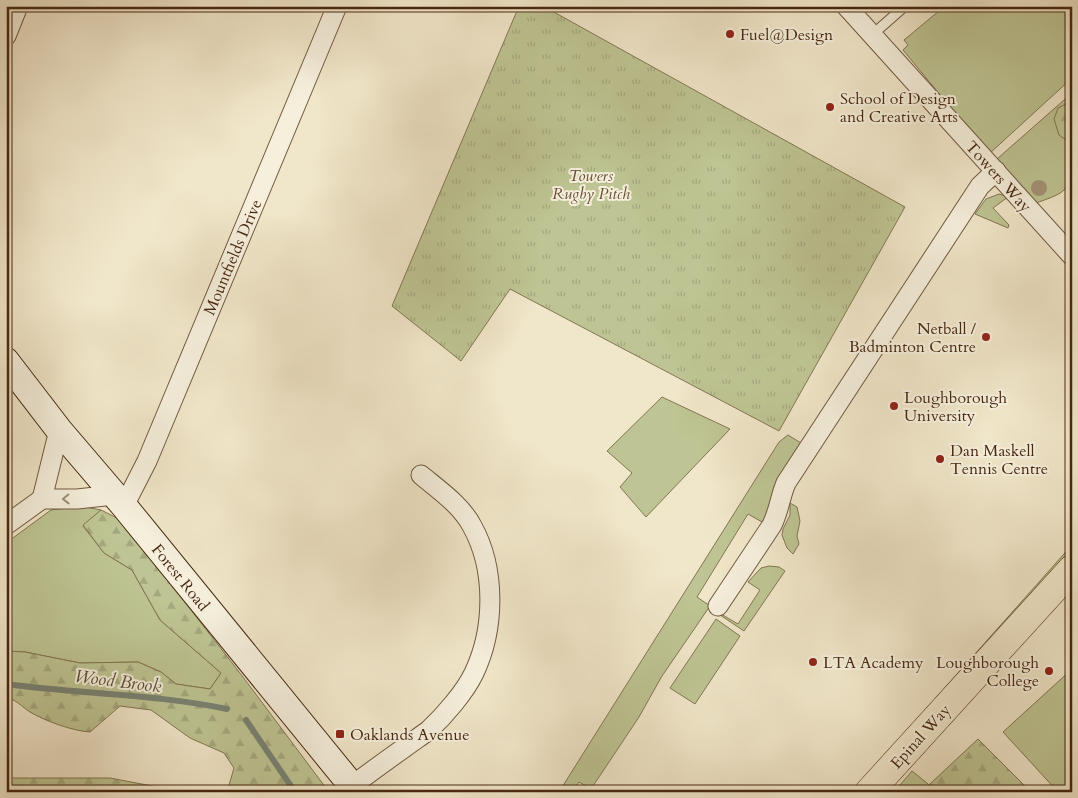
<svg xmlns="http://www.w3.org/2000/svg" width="1078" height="798" font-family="Cardo,serif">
<defs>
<pattern id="forest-firs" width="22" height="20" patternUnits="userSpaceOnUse" patternTransform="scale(1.25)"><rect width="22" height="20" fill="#bec493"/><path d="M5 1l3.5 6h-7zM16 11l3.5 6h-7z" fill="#a5a87e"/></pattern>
<pattern id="park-tufts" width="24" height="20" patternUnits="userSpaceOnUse" patternTransform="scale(1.25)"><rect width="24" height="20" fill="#bec493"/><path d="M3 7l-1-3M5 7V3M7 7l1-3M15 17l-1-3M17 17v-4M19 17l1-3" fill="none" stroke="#a5a87e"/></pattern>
</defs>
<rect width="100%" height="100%" fill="#f0e6c9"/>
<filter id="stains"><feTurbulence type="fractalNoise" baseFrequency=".004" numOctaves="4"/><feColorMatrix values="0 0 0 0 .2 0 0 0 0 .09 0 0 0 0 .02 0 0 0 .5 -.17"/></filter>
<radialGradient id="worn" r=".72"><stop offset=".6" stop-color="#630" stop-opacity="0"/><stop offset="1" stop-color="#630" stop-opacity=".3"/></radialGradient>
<g fill="#bec493" stroke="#837652">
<path d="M945 6H1072V78L989 154 903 50 908 45 904 40Z"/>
<path d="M1072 93V101L1065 104 1069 142 1072 140C1072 155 1076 178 1064 190 1058 196 1044 200 1036 203L997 159Z"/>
<path d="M999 194 1008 197 993 208 1009 225 1008 228 975 214 986 199Z"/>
<path d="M662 397 730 429 646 517 620 487 632 473 607 451Z"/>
<path d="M788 435 801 443V446L773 490 771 504 768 514 762 522 748 514 697 597 710 606 662 676 639 717 591 789 579 782 572 792H559L779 442Z"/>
<path d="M790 503 797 507 800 521 797 536 799 544 793 554 787 548 782 535 783 529 790 515Z"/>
<path d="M80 506 101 510 83 526 104 553 132 570 160 620 221 673 210 689 176 684 161 672 138 662 80 663 25 652 6 651V543L51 510Z"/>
<path d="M1072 545V556L877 764Z"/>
<path d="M769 566 779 567 785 571 744 631 720 615 721 614 738 624 760 590 748 582 761 568Z"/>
<path d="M716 619 740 636 695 704 670 688Z"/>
<path d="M1072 669V792H1058L1003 732Z"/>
<path d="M912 771 938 792H894Z"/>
</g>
<g fill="url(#forest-firs)" stroke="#837652">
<path d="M1072 101V140L1069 142 1059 135 1054 119 1058 108Z"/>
<path d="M101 510 121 520 243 677 329 792H227L234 768 224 753 190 738 151 710 120 706 90 732C73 731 45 721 30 712 22 707 16 699 6 698V651L25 652 80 663 138 662 161 672 176 684 210 689 221 673 160 620 132 570 104 553 83 525Z"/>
<path d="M978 739 1031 792H938L930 784Z"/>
<path d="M6 750 10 778H110L168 789 172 792H6Z"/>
</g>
<path fill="url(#park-tufts)" stroke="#837652" d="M519 6H543L905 207 779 431 510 289 461 361 392 306Z"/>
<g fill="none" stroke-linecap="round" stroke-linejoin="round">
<g stroke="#798373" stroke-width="6">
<path d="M6 684C79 694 155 694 227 709"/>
<path d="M246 720 295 792"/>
</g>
<g stroke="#72583f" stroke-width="11">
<path id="lane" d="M872 35 905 6"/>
</g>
<g stroke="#72583f" stroke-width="21">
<g id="street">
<path d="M846 6 1072 256"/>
<path d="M6 36 18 6"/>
<path d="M59 430 42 499H77L114 495"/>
<path d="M124 506 147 461 337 6"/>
<path d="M6 525 42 499"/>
<path d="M718 606 772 525C779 511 780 497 786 483L980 186 996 171"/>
<path d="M352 786C369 773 387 760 404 748 412 742 421 736 429 730 444 716 465 692 474 673 495 629 496 569 472 526 461 505 439 490 421 475"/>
</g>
</g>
<g stroke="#482811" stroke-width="28">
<path id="secondary" d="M6 361 59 430 124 506 357 792"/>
</g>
<g stroke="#482811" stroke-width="29">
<path id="primary" d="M869 792 1072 569"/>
</g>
<use href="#lane" stroke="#f5efdc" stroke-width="9"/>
<use href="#street" stroke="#f5efdc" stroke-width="19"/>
<use href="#secondary" stroke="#f5efdc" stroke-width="26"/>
<use href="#primary" stroke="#f0e6c9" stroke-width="28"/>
</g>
<circle fill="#a49376" cx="1039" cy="188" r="8"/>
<defs><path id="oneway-chevron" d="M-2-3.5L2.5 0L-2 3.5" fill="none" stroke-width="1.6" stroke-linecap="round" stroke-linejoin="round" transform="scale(1.25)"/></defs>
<use stroke="#9e8c76" href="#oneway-chevron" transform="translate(66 499) rotate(179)"/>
<g fill="#8f2418" stroke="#f5efdc" stroke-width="2">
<circle cx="730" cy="34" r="5"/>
<circle cx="830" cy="107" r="5"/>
<circle cx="986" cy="337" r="5"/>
<circle cx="894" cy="406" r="5"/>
<circle cx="940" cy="459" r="5"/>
<circle cx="813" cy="662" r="5"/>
<circle cx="1049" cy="671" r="5"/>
<rect x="335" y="729" width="10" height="10" rx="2.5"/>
</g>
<g text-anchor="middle" stroke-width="4" stroke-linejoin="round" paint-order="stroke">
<g font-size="16" fill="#482811" stroke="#f5efdc" text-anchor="start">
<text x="740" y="40">Fuel@Design</text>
<text x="840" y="104">School of Design<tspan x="840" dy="18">and Creative Arts</tspan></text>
<text x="976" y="334" text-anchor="end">Netball /<tspan x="976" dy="18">Badminton Centre</tspan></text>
<text x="904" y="403">Loughborough<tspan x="904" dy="18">University</tspan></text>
<text x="950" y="456">Dan Maskell<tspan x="950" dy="18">Tennis Centre</tspan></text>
<text x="823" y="668">LTA Academy</text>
<text x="1039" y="668" text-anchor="end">Loughborough<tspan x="1039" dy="18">College</tspan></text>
<text x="350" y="740">Oaklands Avenue</text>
</g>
<g font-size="16" font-style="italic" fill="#664f32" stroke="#f5efdc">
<text x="591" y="181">Towers<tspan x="591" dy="18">Rugby Pitch</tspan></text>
</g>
<g font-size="16" fill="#482811" stroke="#f5efdc">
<text transform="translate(999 176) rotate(48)" y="6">Towers Way</text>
<text transform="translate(232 257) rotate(-67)" y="6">Mountfields Drive</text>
<text transform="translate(181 577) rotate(51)" y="6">Forest Road</text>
<text transform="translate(920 736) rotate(-48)" y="6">Epinal Way</text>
</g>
<g font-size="18" font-style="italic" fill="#5c4e3a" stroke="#f5efdc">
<text transform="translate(118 681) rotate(7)" y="6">Wood Brook</text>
</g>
</g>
<rect width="1078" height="798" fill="none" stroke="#f0e6c9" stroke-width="25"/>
<rect x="8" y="8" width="1063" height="783" fill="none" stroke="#482811" stroke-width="2.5"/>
<rect x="12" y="12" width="1053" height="773" fill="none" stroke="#482811"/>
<rect width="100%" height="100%" filter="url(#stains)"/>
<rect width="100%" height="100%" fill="url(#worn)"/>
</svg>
